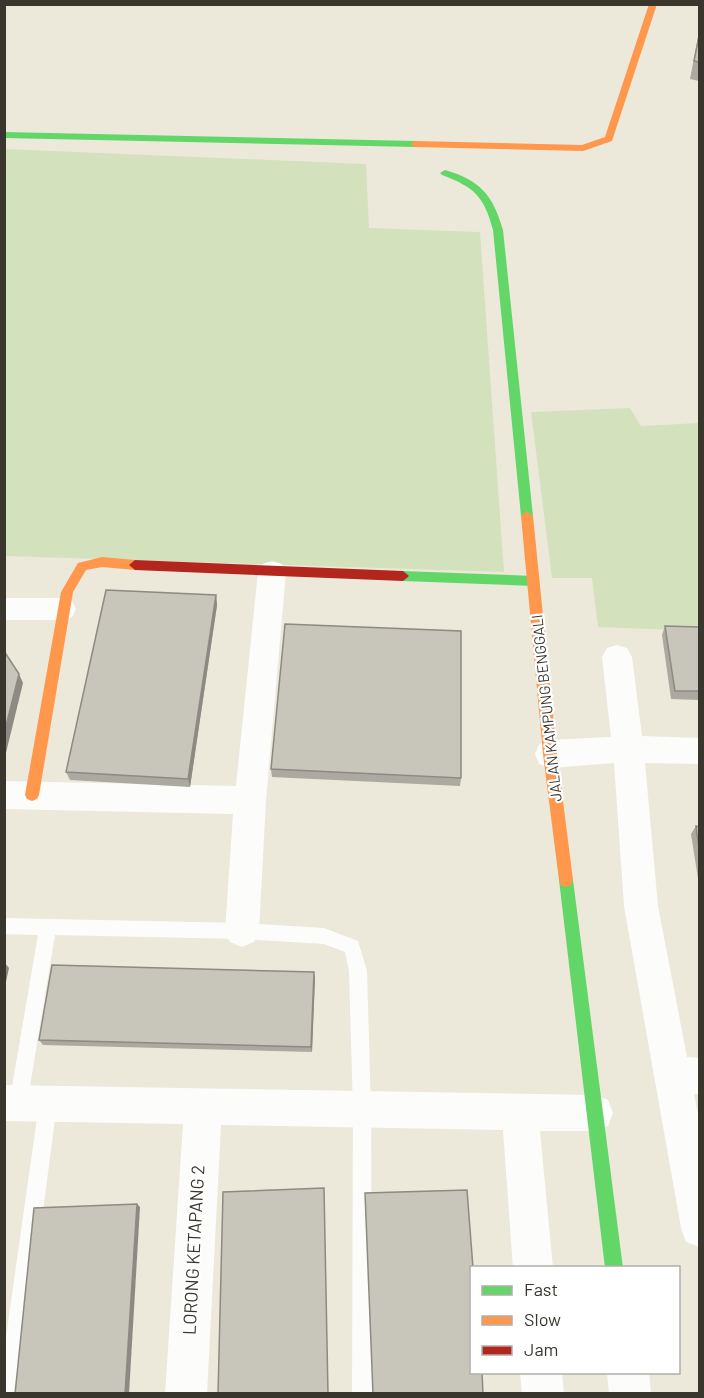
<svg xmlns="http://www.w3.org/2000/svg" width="704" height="1398" font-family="Barlow,sans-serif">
<rect width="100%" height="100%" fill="#ece9db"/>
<g fill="#d3e2bc">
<path d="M5 149 366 164 369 228 480 232 504 572 5 556Z"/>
<path d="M630 408 641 426 699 423V631L598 627 592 578H552L531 412Z"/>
</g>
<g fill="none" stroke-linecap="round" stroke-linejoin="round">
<g fill="#fcfcfa" fill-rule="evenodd">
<path d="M4 918 242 923 324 928 358 941 367 971 371 1110 372 1394H352L353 1110 349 971 345 952 324 944 242 939 55 935 27 1104 25 1111 18 1113 11 1111 9 1104 38 935 4 934Z"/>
<path d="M48 1095 55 1097 57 1104 19 1394H4V1351L39 1104 41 1097Z"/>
</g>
<g fill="#fcfcfa" fill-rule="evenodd">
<path d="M272 561 282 564 286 572 266 800 259 931 254 942 242 947 230 942 225 931 233 814 4 809V781L236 786 258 572 262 564Z"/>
<path d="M4 598H62L72 601 76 609 72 617 62 620H4Z"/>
<path d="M617 645 627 648 632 657 642 736 700 738V764L645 763 658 906 687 1057 700 1058V1094H694L700 1124V1247L686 1242 681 1228 624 906 614 763 550 768 539 764 535 754 539 744 550 740 611 737 602 657 607 648Z"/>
<path d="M4 1085 595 1095 608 1100 613 1113 608 1126 595 1131H540L553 1268H513L503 1130 221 1125 207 1394H165L183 1124 4 1121Z"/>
<path d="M520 1372H562L564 1394H522Z"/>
<path d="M607 1372H649L651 1394H609Z"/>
</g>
<g fill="#63d668" fill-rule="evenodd">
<path d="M4 132 415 141 420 144 415 147 4 138Z"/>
<path d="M445 170C480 180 493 195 503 230L533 516 527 521 521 516 493 230C484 196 474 187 442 175L440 173Z"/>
<path d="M403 571 534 576 540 581 534 586 403 581 397 576Z"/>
<path d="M566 873 571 875 573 880 623 1268H605L559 880 561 875Z"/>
</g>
<g fill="#ff974d" fill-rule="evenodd">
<path d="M649 4H657L612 141 583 151 415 147 410 144 415 141 582 145 605 137Z"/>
<path d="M527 511 533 516 557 754 573 880 571 885 566 887 561 885 559 880 543 754 521 516Z"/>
<path d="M102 557 135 560 141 565 135 570 102 567 86 570 73 592 39 795 37 799 32 801 27 799 25 795 61 592 78 563Z"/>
</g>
<path fill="#b3261e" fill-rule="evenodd" d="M135 560 403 571 409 576 403 581 135 570 129 565Z"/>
</g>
<g fill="#aca9a0">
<path d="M699 32V81L690 79Z"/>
<path d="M216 595 217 605 190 787 70 780 66 772Z"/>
<path d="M665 626 699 627V700L671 699 662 635Z"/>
<path d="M271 769 461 778 460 786 272 777Z"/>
<path d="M696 826 699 827V885L691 834Z"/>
<path d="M315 978 312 1052 43 1045 39 1040Z"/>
</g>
<g fill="#8c8a82">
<path d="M216 595 217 605 190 787 188 779Z"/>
<path d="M19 674 23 683 4 761V734Z"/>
<path d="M4 962 9 968 4 991Z"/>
<path d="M314 972 315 978 312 1052 311 1047Z"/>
<path d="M137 1204 140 1207 129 1394H125Z"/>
</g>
<g fill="#c8c5ba" stroke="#8c8a82" stroke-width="1.5">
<path d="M699 36V62L694 61Z"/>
<path d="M106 590 216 595 188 779 66 772Z"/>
<path d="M285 624 461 631V778L271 769Z"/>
<path d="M665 626 699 627V691H675Z"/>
<path d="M4 651 19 674 4 734Z"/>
<path d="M696 826 699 827V849Z"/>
<path d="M52 965 314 972 311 1047 39 1040Z"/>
<path d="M324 1188 328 1394H218L223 1192Z"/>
<path d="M467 1190 473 1268H471V1372H482L483 1394H373L365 1193Z"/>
<path d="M137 1204 125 1394H15L34 1208Z"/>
</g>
<g text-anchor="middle" stroke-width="4.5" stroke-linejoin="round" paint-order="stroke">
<g font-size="15" fill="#39372d" stroke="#fff">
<text transform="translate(547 708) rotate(-96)" y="5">JALAN KAMPUNG BENGGALI</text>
</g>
<g font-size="18" fill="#39372d" stroke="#fff">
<text transform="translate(194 1250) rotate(-87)" y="6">LORONG KETAPANG 2</text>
</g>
</g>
<rect width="704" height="1398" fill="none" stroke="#39372d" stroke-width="12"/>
<rect x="470" y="1266" width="210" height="108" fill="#ffffff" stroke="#b0afab" stroke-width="1.5"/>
<rect x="482" y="1286" width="30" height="9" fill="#63d668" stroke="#b0afab" stroke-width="1.5"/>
<text x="524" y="1296" font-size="18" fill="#39372d">Fast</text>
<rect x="482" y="1316" width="30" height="9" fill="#ff974d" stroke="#b0afab" stroke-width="1.5"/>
<text x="524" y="1326" font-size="18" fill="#39372d">Slow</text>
<rect x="482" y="1346" width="30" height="9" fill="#b3261e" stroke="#b0afab" stroke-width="1.5"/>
<text x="524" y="1356" font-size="18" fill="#39372d">Jam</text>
</svg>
